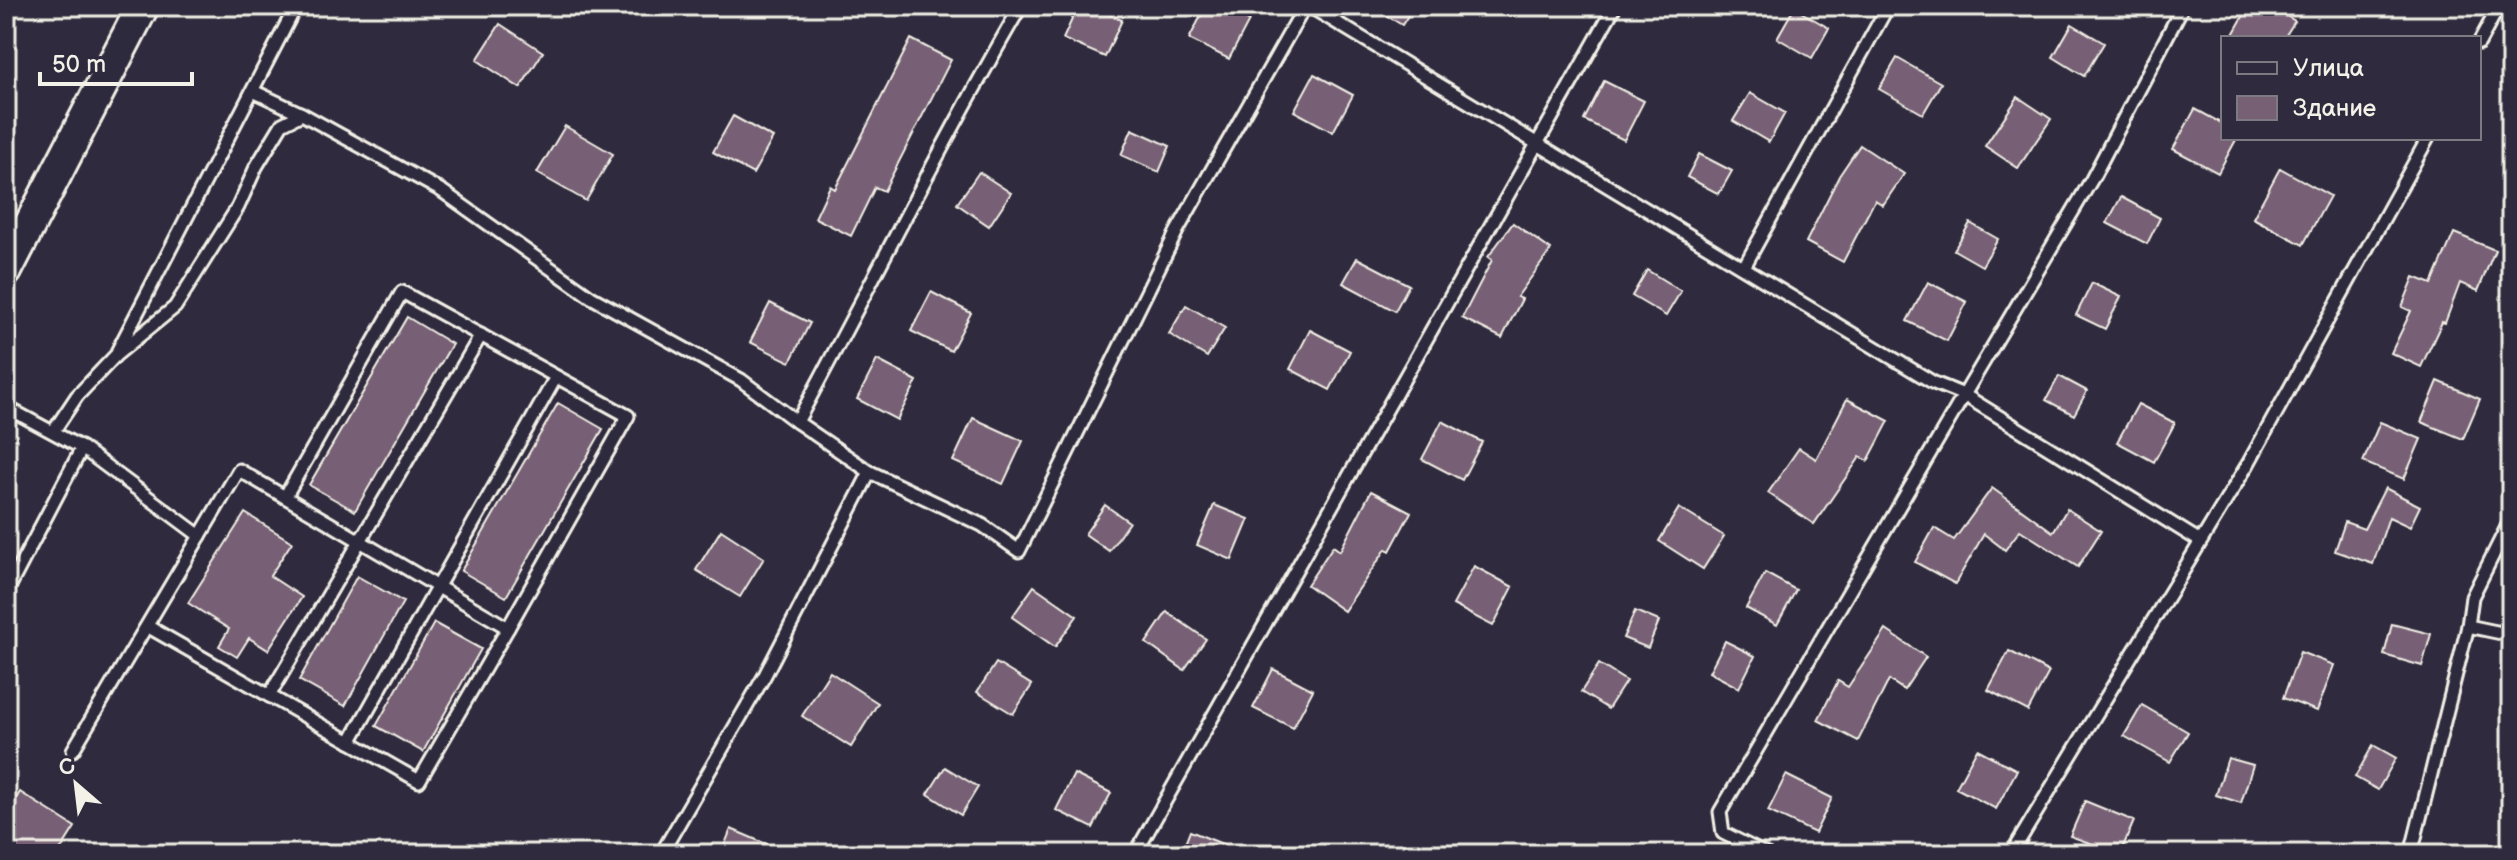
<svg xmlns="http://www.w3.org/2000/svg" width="2517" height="860" font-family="'Balsamiq Sans',sans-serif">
<rect width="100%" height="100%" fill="#2f2a3d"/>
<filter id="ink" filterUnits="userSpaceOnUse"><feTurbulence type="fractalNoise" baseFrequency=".0125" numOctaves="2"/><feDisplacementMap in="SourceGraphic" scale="16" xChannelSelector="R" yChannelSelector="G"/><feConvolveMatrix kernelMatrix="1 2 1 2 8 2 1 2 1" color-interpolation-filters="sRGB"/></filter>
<g filter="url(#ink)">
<g fill="#776074" stroke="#f4f1e8" stroke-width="2">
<path d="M1078 6H1091L1122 20 1105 57 1063 39Z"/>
<path d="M1206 6H1221L1249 21 1229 59 1189 39Z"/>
<path d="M1371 6H1414L1402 25Z"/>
<path d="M2249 6H2270L2295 21 2284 38H2231Z"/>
<path d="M1794 8 1829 28 1812 58 1777 38Z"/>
<path d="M500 24 543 52 520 88 477 60Z"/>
<path d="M2072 24 2104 43 2084 76 2053 57Z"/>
<path d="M911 39 951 60 884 191 875 187 851 236 815 218 830 186 835 189Z"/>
<path d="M1897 58 1941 83 1923 114 1879 89Z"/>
<path d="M1314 74 1353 95 1333 132 1294 111Z"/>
<path d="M1604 81 1644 101 1624 140 1584 120Z"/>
<path d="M1750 93 1785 113 1769 142 1733 121Z"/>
<path d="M2018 97 2051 119 2018 168 1985 146Z"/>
<path d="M2195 109 2223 124V138H2237L2218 173 2173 149Z"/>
<path d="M733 116 773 138 753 174 713 152Z"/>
<path d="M565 126 613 154 586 201 537 173Z"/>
<path d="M1132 129 1170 146 1159 172 1121 155Z"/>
<path d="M1860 145 1904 174 1883 205 1875 200 1843 262 1806 242 1839 176Z"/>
<path d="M1699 154 1732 171 1719 194 1687 177Z"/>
<path d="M2280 168 2330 196 2303 245 2253 218Z"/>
<path d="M979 172 1011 193 989 226 957 204Z"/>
<path d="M2121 197 2160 218 2147 244 2107 223Z"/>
<path d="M1513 223 1551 250 1517 297 1522 299 1502 338 1462 318 1492 260 1488 257Z"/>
<path d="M1970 223 1998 239 1982 266 1954 250Z"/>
<path d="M2454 233 2495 250 2478 291 2460 283 2445 323 2442 322 2421 367 2391 353 2411 311 2402 307 2414 277 2432 284Z"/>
<path d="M1357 258 1409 285 1395 311 1343 283Z"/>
<path d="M1647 270 1681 291 1666 316 1632 296Z"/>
<path d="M1928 282 1967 302 1947 341 1907 321Z"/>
<path d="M2092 283 2121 297 2105 329 2076 315Z"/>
<path d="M931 292 971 313 951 351 911 331Z"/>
<path d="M770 303 810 323 790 362 750 342Z"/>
<path d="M1186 305 1225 328 1207 357 1169 334Z"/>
<path d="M407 317 452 344 355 511 309 485Z"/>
<path d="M1310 330 1350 351 1330 390 1290 369Z"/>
<path d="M877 360 917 381 897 420 857 399Z"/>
<path d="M2059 376 2087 391 2074 415 2046 400Z"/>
<path d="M2438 381 2480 399 2463 439 2421 422Z"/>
<path d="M1847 399 1889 421 1868 461 1860 457 1814 524 1768 493 1799 448 1816 459Z"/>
<path d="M558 403 603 429 506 597 461 571Z"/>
<path d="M2138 404 2175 423 2154 462 2117 442Z"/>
<path d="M973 418 1023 441 1003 484 953 461Z"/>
<path d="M1442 421 1482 442 1462 480 1422 459Z"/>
<path d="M2380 422 2421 439 2404 479 2363 462Z"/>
<path d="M1992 488 2053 532 2067 509 2101 531 2078 567 2020 530 2005 550 1984 534 1955 584 1915 562 1934 528 1954 540Z"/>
<path d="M2385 488 2420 506 2410 527 2389 517 2373 564 2335 551 2345 522 2364 529Z"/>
<path d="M1371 491 1411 512 1390 551 1386 549 1344 611 1307 585 1333 546 1340 551Z"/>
<path d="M1105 505 1129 522 1109 551 1085 534Z"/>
<path d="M1214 505 1249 519 1232 560 1197 545Z"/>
<path d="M1679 508 1724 536 1703 569 1659 541Z"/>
<path d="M245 513 292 542 270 576 302 597 268 650 249 638 237 657 219 646 229 629 188 603Z"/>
<path d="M721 530 764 558 740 597 696 570Z"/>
<path d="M1474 566 1513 587 1493 626 1453 605Z"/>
<path d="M1765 573 1796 590 1777 625 1746 608Z"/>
<path d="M357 576 403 602 345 706 299 680Z"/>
<path d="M1034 586 1077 616 1055 647 1012 617Z"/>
<path d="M1635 611 1659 621 1648 648 1623 638Z"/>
<path d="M1167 612 1206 639 1184 670 1146 643Z"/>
<path d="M434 623 481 649 423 752 376 726Z"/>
<path d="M2392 624 2431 634 2422 666 2384 655Z"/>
<path d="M1886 630 1926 657 1904 690 1889 680 1858 741 1818 720 1838 681 1848 687Z"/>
<path d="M1725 641 1755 656 1739 688 1709 672Z"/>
<path d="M2009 651 2049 672 2028 711 1988 690Z"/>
<path d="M2300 652 2334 665 2317 711 2283 698Z"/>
<path d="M996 663 1032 685 1013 714 977 692Z"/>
<path d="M1599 664 1626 681 1608 709 1581 692Z"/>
<path d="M1273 669 1313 690 1293 728 1253 708Z"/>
<path d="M830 672 878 703 851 747 802 716Z"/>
<path d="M2142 705 2188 732 2170 762 2124 736Z"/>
<path d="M2373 745 2396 758 2378 790 2355 777Z"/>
<path d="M1977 749 2017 770 1996 809 1956 788Z"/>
<path d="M2228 758 2253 765 2241 803 2216 795Z"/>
<path d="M945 767 978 787 961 815 928 794Z"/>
<path d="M1074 774 1111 793 1093 828 1056 810Z"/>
<path d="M1786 775 1832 798 1815 833 1768 811Z"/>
<path d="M20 792 75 827 58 854H6V815Z"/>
<path d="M2085 801 2134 821 2120 854 2070 836Z"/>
<path d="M731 829 790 854H721Z"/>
<path d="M1190 831 1245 853V854H1181Z"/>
</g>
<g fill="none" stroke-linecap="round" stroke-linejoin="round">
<g stroke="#f4f1e8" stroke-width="17">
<g id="lane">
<path d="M1021 6C942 142 872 283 797 422L870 472 982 525 1019 551 1177 231 1305 6"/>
<path d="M1309 6 1934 383 1964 395 2092 179 2183 6"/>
<path d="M2479 43 2499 6"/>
<path d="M253 91 302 114"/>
<path d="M1744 267 1888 6"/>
<path d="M118 350 296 6"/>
<path d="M6 407 82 448 200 536"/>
<path d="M53 432 77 396 116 355 175 307 238 207 256 167 282 124 302 114 442 191 591 297 741 380 797 422"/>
<path d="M285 497 402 292 628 416 508 628"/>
<path d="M6 593 82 448"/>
<path d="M2468 626 2511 635"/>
<path d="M269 696 481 335"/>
<path d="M350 742 556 377"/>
<path d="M73 750 239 470 508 628 419 781 147 626"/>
<path d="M661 854 765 675 870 472"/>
<path d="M1135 854 1615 6"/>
<path d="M1765 854 1723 833 1720 812 1964 395 2200 541"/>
<path d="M2011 854 2248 464 2428 138"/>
<path d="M2411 854 2468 626 2472 597 2511 519"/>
</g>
</g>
<g stroke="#f4f1e8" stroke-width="36">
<path id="secondary" d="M6 271 143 6"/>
</g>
<use href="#lane" stroke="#2f2a3d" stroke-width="11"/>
<use href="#secondary" stroke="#2f2a3d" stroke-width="30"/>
</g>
</g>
<rect width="2517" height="860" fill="none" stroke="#2f2a3d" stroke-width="32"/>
<rect x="16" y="16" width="2485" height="828" fill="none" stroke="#f4f1e8" stroke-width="3" filter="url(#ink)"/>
<rect x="2221" y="36" width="260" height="104" fill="#2f2a3d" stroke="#7e7a81" stroke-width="2"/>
<rect x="2237" y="62" width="40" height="12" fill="#2f2a3d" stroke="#7e7a81" stroke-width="2"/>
<text x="2293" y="76" font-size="24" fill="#f4f1e8">Улица</text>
<rect x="2237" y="96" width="40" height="24" fill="#776074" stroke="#7e7a81" stroke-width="2"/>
<text x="2293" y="116" font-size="24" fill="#f4f1e8">Здание</text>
<g transform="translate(76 784) rotate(332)" stroke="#2f2a3d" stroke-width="6" paint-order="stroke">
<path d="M0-6L14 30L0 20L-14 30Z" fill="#f4f1e8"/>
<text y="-12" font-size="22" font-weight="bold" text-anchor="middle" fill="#f4f1e8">С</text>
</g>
<path d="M40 72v12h152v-12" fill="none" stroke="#f4f1e8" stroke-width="4"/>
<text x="52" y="72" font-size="24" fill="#f4f1e8" stroke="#2f2a3d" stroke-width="6" paint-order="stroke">50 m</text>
</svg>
